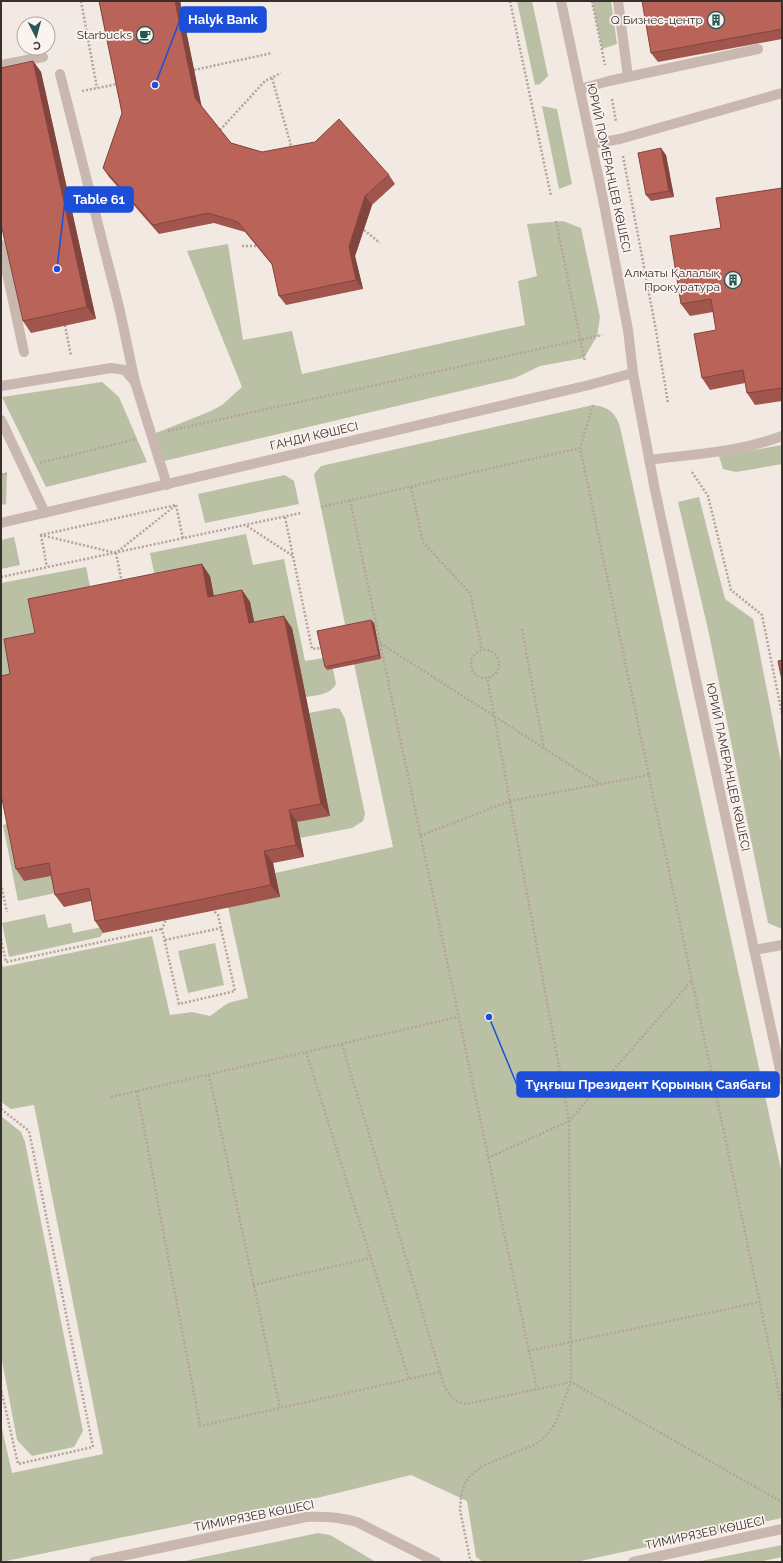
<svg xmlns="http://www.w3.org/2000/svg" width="783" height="1563" font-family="Raleway,sans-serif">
<rect width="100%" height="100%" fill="#f2e9e3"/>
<g fill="#bac0a4">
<path d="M517 1H532L548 76 540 84 535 85Z"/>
<path d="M592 1H611L617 44 602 49Z"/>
<path d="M542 106 557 109 572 184 559 189Z"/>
<path d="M563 221 581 228 600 317 597 336 584 358 540 366 515 378 160 462 151 435 211 411 222 405 242 387 187 251 228 244 243 340 292 331 302 374 525 325 518 281 537 276 527 224Z"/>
<path d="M102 382 119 397 147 462 46 487 2 397Z"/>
<path d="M593 405C609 407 615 412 620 427L782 1174V1518L576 1562H483L476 1557 467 1501 411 1475 321 1497 1 1562V1424L12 1473 103 1454 34 1105 11 1109 1 1102V959L3 967 152 936 170 1015 192 1012 210 1016 228 1003 248 998 228 907 279 897 275 873 393 847 354 664 381 658 346 629 314 474 321 466Z"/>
<path d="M782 445V464L736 472 723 469 719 456Z"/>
<path d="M1 473H7L6 504 1 505Z"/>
<path d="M285 475 294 481 299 504 205 523 198 494Z"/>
<path d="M699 497 725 599 753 619 782 767V929L768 923 708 629 678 502Z"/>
<path d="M246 534 253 565 284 559 305 661 324 658 333 669 336 684C330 695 317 695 306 697L257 635 157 587 150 553Z"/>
<path d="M14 537 20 565 1 569V540Z"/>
<path d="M86 567 93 600 43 645 19 686 1 689V583Z"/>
<path d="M335 708 340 709 345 719 365 814 363 821 352 828 300 838 297 822 330 815 309 713Z"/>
<path d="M13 822 57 875 60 892 18 901 3 825Z"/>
<path d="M45 914 48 928 71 923 73 933 102 927 103 933 100 937 9 957 2 923Z"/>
<path d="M215 943 224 985 188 993 178 951Z"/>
<path d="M1 1116 21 1132 25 1142 83 1431 74 1447 32 1456 17 1440 1 1355Z"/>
<path d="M318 1533 330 1535 376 1562H180Z"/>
<path d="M782 1545V1557L758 1562H696Z"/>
</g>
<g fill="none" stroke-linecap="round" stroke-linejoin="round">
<g stroke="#b5a29a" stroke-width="2.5" stroke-dasharray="2 2" stroke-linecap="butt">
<path d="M81 1 97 88"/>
<path d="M510 1 551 196"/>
<path d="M592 1 605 65"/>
<path d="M194 70 272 53"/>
<path d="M272 78 292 149"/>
<path d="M82 91 118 84"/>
<path d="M612 99 616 122"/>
<path d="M220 130 265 81 281 73"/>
<path d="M623 156 655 325 668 403"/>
<path d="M556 221 585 362"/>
<path d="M364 230 380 243"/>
<path d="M242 246H256"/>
<path d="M65 325 71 356"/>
<path d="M593 405 580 448 782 1408"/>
<path d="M168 431 602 335"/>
<path d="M40 463 136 439"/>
<path d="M692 472 708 496 731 590 762 615 782 714"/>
<path d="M1 475 8 473"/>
<path d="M411 487 423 542 470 593 482 650"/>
<path d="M350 500 537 1389"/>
<path d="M176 505 183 539"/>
<path d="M321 507 580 448"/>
<path d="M285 517 312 649 322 648"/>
<path d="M247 526 293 556"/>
<path d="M41 535 47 567"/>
<path d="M116 553 41 535 176 505 116 553 122 583"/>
<path d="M1 577 301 513"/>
<path d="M522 629 544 748"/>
<path d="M380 643 600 784"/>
<circle cx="485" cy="664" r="14"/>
<path d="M420 836 510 801 649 775"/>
<path d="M1 884 7 912"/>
<path d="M167 917 162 929 179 1004 235 991 218 915 212 909"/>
<path d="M1 939 6 962 162 929"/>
<path d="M165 940 221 928"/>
<path d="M342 1044 444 1385C450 1395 454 1403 467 1404L571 1382 782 1502"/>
<path d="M306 1052 409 1379"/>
<path d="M209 1075 280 1408"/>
<path d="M137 1091 200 1426 440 1372"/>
<path d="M111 1097 458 1017"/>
<path d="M1 1109 29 1131 93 1447 18 1464 1 1389"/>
<path d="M488 1158 569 1121 692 980"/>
<path d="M253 1285 371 1258"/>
<path d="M528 1351 760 1302"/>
<path d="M472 1562 470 1559 460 1510 461 1498 464 1484 470 1476 482 1466 536 1444 548 1434 556 1422 571 1382 569 1121 487 677"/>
</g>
<g stroke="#c9b8b0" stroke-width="10">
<path d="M561 1 603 199 628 330 633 373 655 490 782 1079"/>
<path d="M618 1 628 77"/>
<path d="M1 65 43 57"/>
<path d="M60 74 120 311 135 382"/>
<path d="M580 89 609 81 758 49"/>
<path d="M591 144 620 139 782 93"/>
<path d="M1 245 24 352"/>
<path d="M1 386 111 368 125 370 135 382 167 485"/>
<path d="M1 420 45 513"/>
<path d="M649 460C694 454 740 452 782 436"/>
<path d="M1 523 589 385 633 373"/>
<path d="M754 950 782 945"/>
<path d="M94 1562 306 1517C324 1516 339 1517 357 1522L436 1562"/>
<path d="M633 1562 782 1529"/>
</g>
</g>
<g fill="#a0554d">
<path d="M99 1H180L201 106 231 143 262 152 389 175 395 184 372 205 355 256 363 289 286 305 279 296 273 266 245 232 214 223 159 234 109 177 103 168 122 113Z"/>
<path d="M782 1V39L658 62 651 53Z"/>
<path d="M33 61 41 72 96 319 31 333 23 321Z"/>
<path d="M666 155 674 197 651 201 646 195Z"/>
<path d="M782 188V401L755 405 747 393 745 383 710 390 702 378 716 330 713 312 690 316 681 304 721 228Z"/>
<path d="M210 576 214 596 242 590 250 602 254 622 292 628 330 816 297 822 304 857 273 863 280 897 103 933 95 921 91 901 64 907 55 895 51 876 24 881 16 869 10 674 35 633Z"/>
<path d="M374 623 381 659 327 670 325 667Z"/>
</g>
<g fill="#82453e">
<path d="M175 1H180L202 108 195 98Z"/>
<path d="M33 61 41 72 96 319 87 307Z"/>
<path d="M661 148 666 155 674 197 669 191Z"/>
<path d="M365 196 372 205 355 256 363 289 356 280 349 247Z"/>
<path d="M202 564 210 576 216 609 208 597Z"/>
<path d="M242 590 250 602 257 635 249 623Z"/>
<path d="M284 616 292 628 330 816 321 804Z"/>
<path d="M371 620 374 623 381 659 379 655Z"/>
<path d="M289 810 297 822 304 857 296 845Z"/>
<path d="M264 851 273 863 280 897 271 885Z"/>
</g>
<g fill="#ba6359" stroke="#82453e">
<path d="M99 1H175L195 98 231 143 262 152 315 142 339 119 389 175 365 196 349 247 356 280 279 296 272 264 238 222 208 213 153 225 103 168 122 113Z"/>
<path d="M642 1H782V29L651 53Z"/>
<path d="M33 61 87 307 23 321 1 224V68Z"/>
<path d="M661 148 669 191 646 195 638 153Z"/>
<path d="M782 188V388L747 393 743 370 702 378 694 334 716 330 711 299 681 304 670 236 721 228 716 198Z"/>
<path d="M202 564 208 597 242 590 249 623 284 616 321 804 289 810 296 845 264 851 271 885 95 921 89 888 55 895 49 863 16 869 1 794V676L10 674 4 639 35 633 28 599Z"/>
<path d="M371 620 379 655 325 667 317 631Z"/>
<path d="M782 660V680L778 661Z"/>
</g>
<defs>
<g id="building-ring" transform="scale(0.9)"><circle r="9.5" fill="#faf3ef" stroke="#265754" stroke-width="1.5"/><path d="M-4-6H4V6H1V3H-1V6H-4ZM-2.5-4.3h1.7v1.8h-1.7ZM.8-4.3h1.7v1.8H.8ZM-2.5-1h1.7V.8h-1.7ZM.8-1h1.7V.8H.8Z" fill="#265754"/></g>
<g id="cafe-ring" transform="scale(0.9)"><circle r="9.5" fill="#faf3ef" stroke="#265754" stroke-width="1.5"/><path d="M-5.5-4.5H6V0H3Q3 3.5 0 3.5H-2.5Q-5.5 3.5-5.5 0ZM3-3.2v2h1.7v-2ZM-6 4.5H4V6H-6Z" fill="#265754"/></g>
</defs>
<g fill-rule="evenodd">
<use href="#building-ring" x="716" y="20"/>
<use href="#cafe-ring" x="145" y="35"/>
<use href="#building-ring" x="733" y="280"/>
</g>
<g text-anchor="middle" stroke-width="3.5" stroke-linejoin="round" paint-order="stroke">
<g font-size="12" fill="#392f2d" stroke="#faf3ef" text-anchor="end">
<text x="703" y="24">Q Бизнес-центр</text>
<text x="132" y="39">Starbucks</text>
<text x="720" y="277">Алматы Қалалық<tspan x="720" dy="14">Прокуратура</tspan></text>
</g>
<g font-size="12" fill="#392f2d" stroke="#faf3ef">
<text transform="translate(609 168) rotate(78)" y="4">ЮРИЙ ПОМЕРАНЦЕВ КӨШЕСІ</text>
<text transform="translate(314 436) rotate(-13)" y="4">ГАНДИ КӨШЕСІ</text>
<text transform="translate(728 767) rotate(78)" y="4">ЮРИЙ ПАМЕРАНЦЕВ КӨШЕСІ</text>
<text transform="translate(254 1516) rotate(-11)" y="4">ТИМИРЯЗЕВ КӨШЕСІ</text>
<text transform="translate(705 1533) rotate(-12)" y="4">ТИМИРЯЗЕВ КӨШЕСІ</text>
</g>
</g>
<path fill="none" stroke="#1d4ed8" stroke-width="1.5" d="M155 85L180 20M57 269L65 200M489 1017L517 1085"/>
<g fill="#1d4ed8" stroke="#faf3ef" stroke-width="1.5">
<circle cx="155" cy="85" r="4"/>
<circle cx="57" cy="269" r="4"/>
<circle cx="489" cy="1017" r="4"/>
</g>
<g fill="#1d4ed8" stroke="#1d4ed8" stroke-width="1.5">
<rect x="180" y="7" width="86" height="25" rx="4"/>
<rect x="65" y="187" width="68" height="25" rx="4"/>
<rect x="517" y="1072" width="262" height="25" rx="4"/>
</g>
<g font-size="13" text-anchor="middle" font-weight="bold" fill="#fff">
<text x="223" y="24">Halyk Bank</text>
<text x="99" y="204">Table 61</text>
<text x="648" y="1089">Тұңғыш Президент Қорының Саябағы</text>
</g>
<rect width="783" height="1563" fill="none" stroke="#392f2d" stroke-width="4"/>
<g transform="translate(36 36) rotate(174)"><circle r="19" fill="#faf3ef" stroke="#ada5a1"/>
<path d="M0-3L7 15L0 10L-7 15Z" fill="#265754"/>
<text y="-6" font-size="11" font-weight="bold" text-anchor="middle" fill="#392f2d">С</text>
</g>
</svg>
